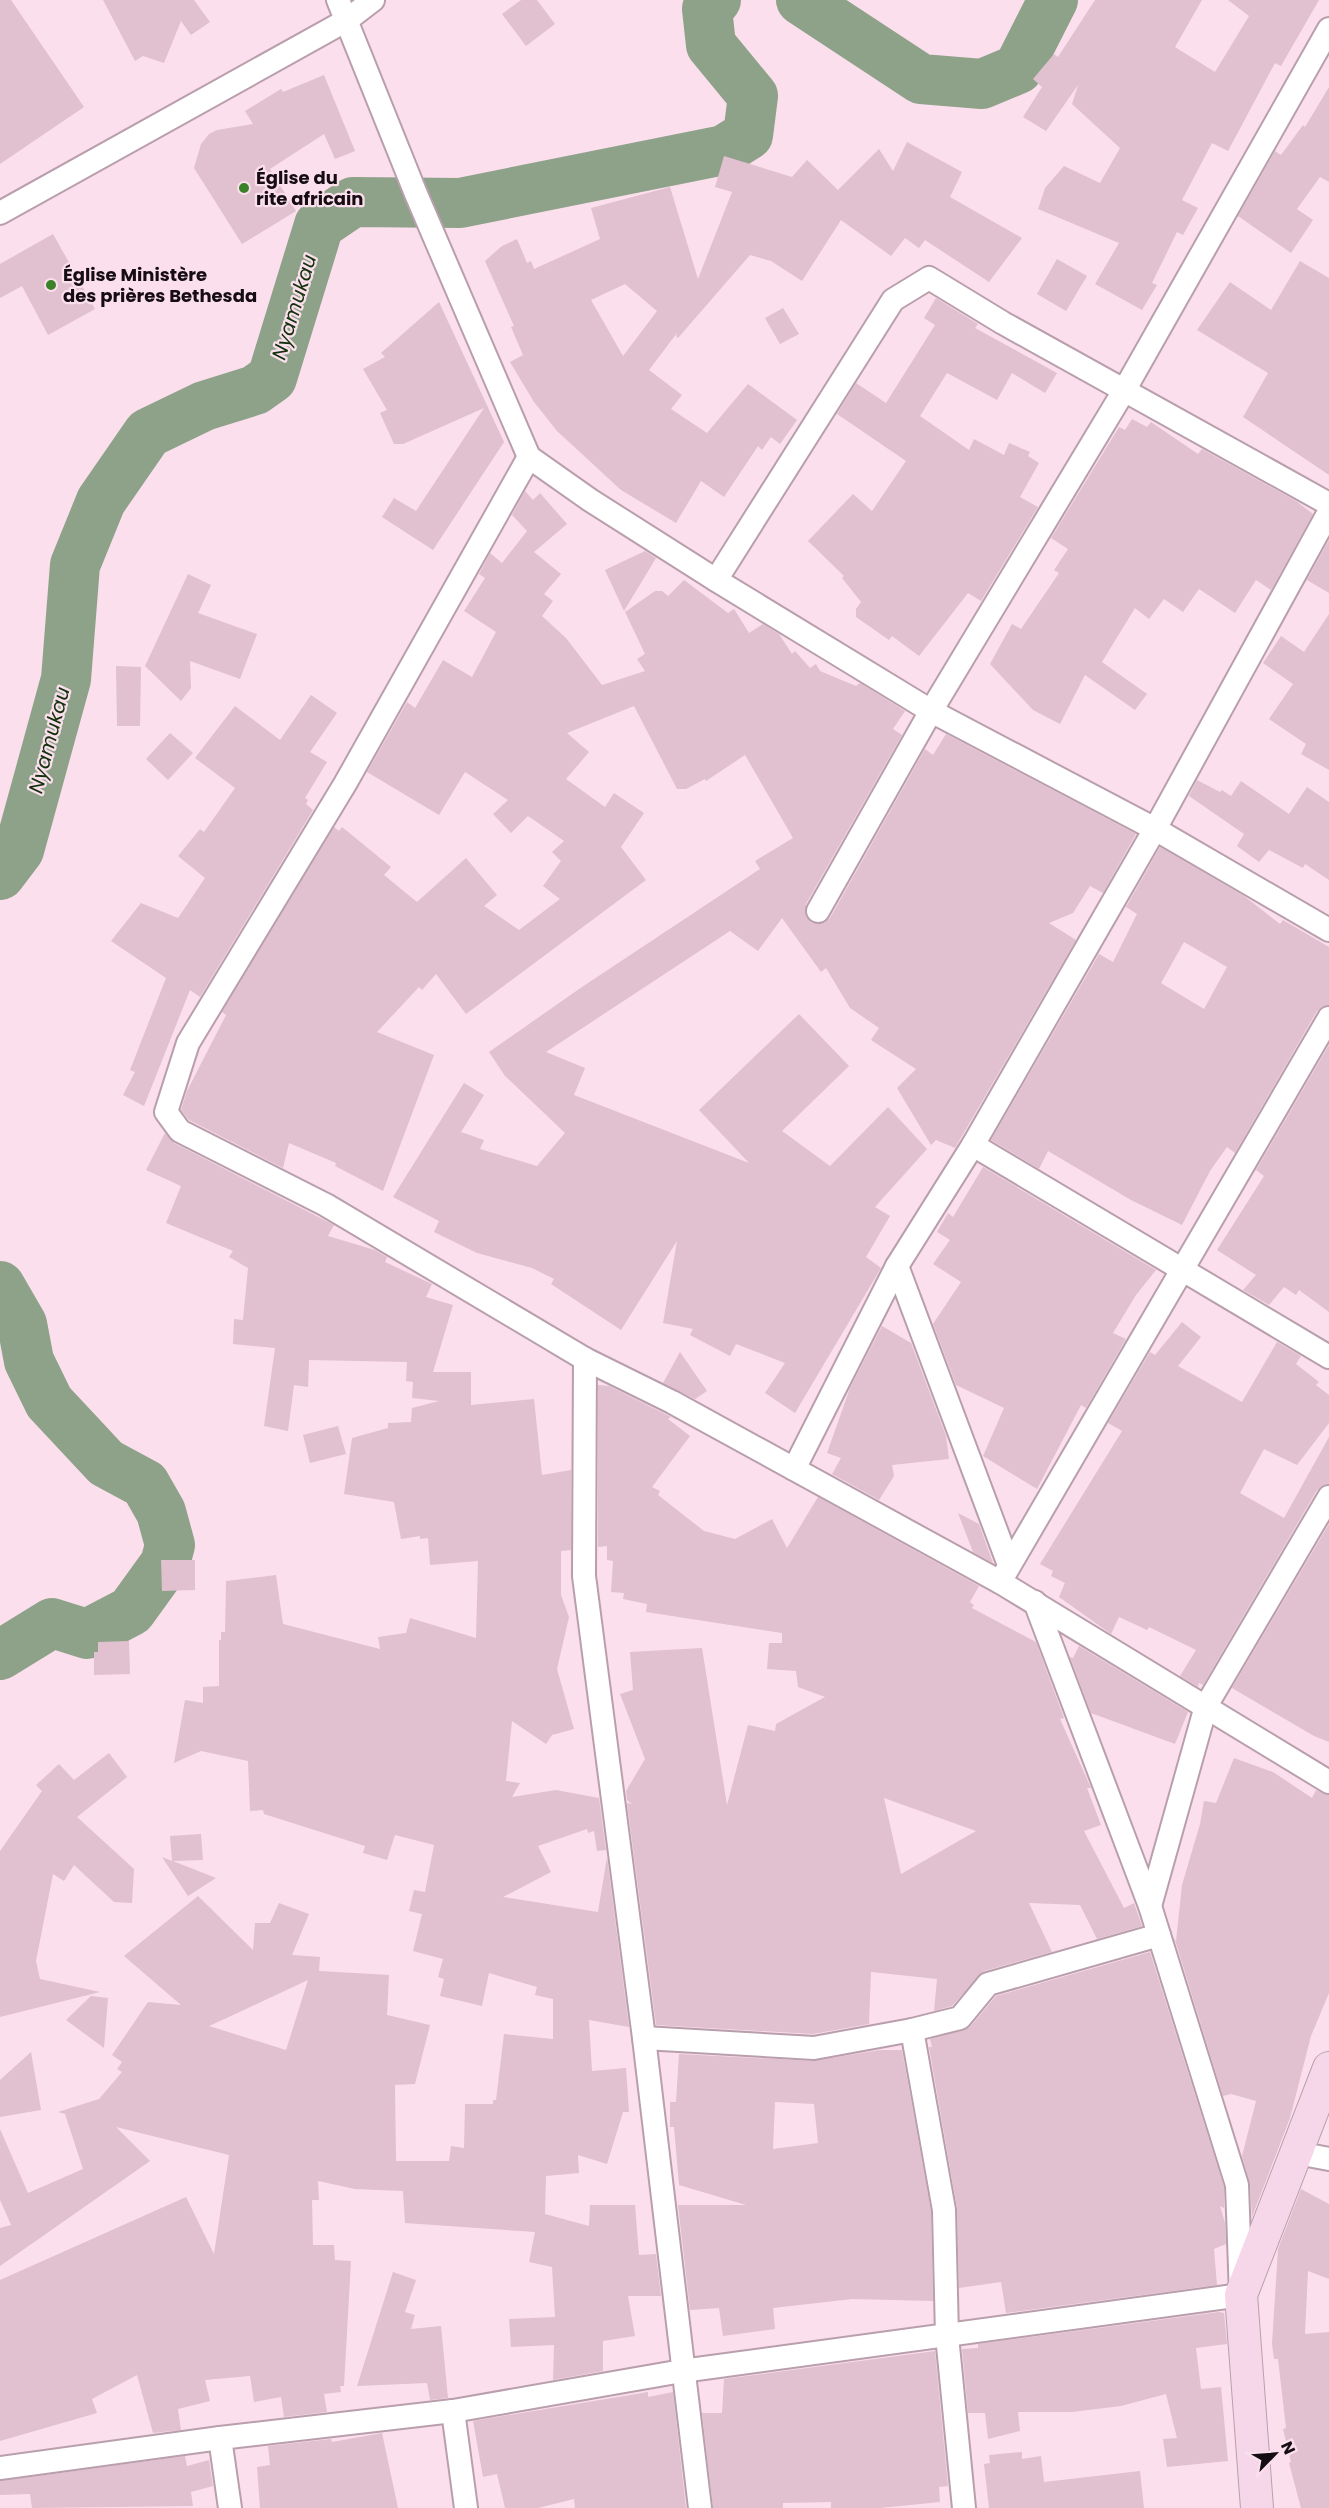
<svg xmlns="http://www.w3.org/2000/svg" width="1329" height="2508" font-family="Poppins,sans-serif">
<rect width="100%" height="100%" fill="#fbdfed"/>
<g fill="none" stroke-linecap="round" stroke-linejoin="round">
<g stroke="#8da289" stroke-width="50">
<path d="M801 0 921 79 982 84 1018 69 1053 0"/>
<path d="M0 875 19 850 66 679 75 565 101 501 148 433 204 406 255 390 272 378 319 225 353 202 460 203 724 150 748 135 753 96 711 45 707 9 716 0"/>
<path d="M0 1286 22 1324 29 1361 49 1402 106 1463 145 1484 161 1512 170 1545 165 1564 131 1611 87 1634 52 1623 0 1655"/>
</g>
</g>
<g fill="#e1c0d0" fill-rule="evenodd">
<path d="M0 0H11L84 107 0 164Z"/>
<path d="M103 0H194L210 22 191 35 181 21 164 63 143 56 135 61Z"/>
<path d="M521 0H537L555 24 526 46 502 14Z"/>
<path d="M1095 0H1202L1175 47 1215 72 1249 16 1228 0H1319L1281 66 1275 63 1228 151 1212 143 1182 200 1198 208 1183 235 1177 232 1152 283 1157 285 1142 310 1095 284 1119 243 1038 209 1045 188 1064 166 1100 183 1120 148 1072 104 1078 85 1046 131 1023 117 1042 87 1033 79 1054 54 1058 57Z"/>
<path d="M324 75 355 151 335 159 324 134 270 169 296 211 242 244 194 168 201 144 209 134 217 130 253 124 245 111 281 89 283 92Z"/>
<path d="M1329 87V182L1320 177 1297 209 1313 220 1291 253 1238 216 1275 151 1281 155 1303 125 1305 127Z"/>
<path d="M907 142 962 172 950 197 1022 238 989 282 925 240 919 248 905 238 891 256 841 220 802 281 771 261 750 255 678 338 676 336 677 333 649 370 682 395 671 409 707 433 748 384 797 420 780 444 771 437 762 450 758 446 724 497 701 481 676 523 621 490 557 431 534 402 510 362 523 355 511 327 514 326 485 261 502 246 517 239 527 263 531 261 534 269 600 239 591 208 670 187 698 279 732 192 715 187 724 156 792 177 807 160 838 190 879 149 893 171ZM625 284 657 311 623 356 591 300Z"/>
<path d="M53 234 95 309 48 335 22 286 0 298V264Z"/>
<path d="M1057 259 1087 276 1066 311 1037 294Z"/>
<path d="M1300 261 1329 278V475L1243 417 1268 373 1197 330 1230 282 1271 310Z"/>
<path d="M936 298 978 324 975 328 1057 373 1045 393 1012 373 997 400 947 373 920 416 969 450 974 439 1004 455 1009 443 1030 452 1028 456 1039 463 1020 497 1038 507 981 601 968 593 919 656 892 636 889 640 856 617V609L861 602 842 578 844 576 808 541 853 494 872 511 906 461 837 414 856 383 886 403 935 325 924 318Z"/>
<path d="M439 302 504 442 433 550 382 517 394 498 416 511 484 408 403 444H394L380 413 387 410 363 369 385 357 381 353Z"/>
<path d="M783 308 799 334 780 344 765 318Z"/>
<path d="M1132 419 1147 427 1151 422 1198 454 1202 449 1296 501 1313 514 1271 590 1256 580 1235 613 1199 589 1183 612 1164 599 1149 619 1135 608 1102 662 1147 694 1135 710 1085 675 1060 724 1033 710 990 664 1012 624 1021 629 1059 573 1054 570 1068 549 1051 538 1119 427 1125 430Z"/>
<path d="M525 491 533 500 540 493 567 524 534 552 561 574 544 594 553 601 542 616 566 638 602 685 645 671 637 659 645 654 625 612 655 591H662L668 596 684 580 728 613 734 609 749 633 763 624 779 634 792 654 795 651 810 668 816 664 820 671 856 686 860 683 905 711 893 729 902 735 806 904V917L812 923H824L830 918 925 749 933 755 946 734 1136 834 1103 893 1090 886 1073 913 1049 923 1076 940 955 1148 936 1140 931 1145 897 1088 916 1069 871 1040 879 1028 850 1008 826 968 821 972 782 918 758 951 730 931 546 1052 585 1068 574 1095 749 1163 699 1110 799 1014 849 1066 782 1131 830 1166 888 1107 927 1149 875 1207 890 1216 866 1257 881 1268 795 1413 765 1393 785 1363 736 1344 730 1356 690 1335 693 1329 663 1323 677 1241 621 1330 551 1284 554 1279 532 1268 477 1253 434 1232 439 1221 393 1197 464 1083 484 1095 461 1132 484 1140 480 1149 537 1166 565 1133 505 1076 489 1052 582 987 760 869 755 861 793 838 745 755 706 781 705 779 686 789H677L634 706 567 733 589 752 566 779 605 807 614 793 644 813 621 847 646 880 466 1014 436 974 422 990 419 987 377 1032 434 1055 383 1191 335 1166 336 1163 289 1143 283 1168 189 1120 181 1110 187 1091 226 1015 222 1012 334 827 339 831 342 827 391 867 384 875 417 902 466 858 497 895 484 906 519 930 560 899 543 886 561 861 552 852 564 841 528 816 511 833 493 814 508 800 465 772 439 815 367 772 407 702 415 708 443 660 472 677 496 632 464 611 485 578 479 574 490 553 502 563 527 531 512 515Z"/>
<path d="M1329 540V593L1307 580Z"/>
<path d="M645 551 656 558 624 611 605 570Z"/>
<path d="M188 574 211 585 198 613 257 634 240 679 190 661 191 688 181 701 145 666Z"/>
<path d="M1329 614V770L1301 754 1306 744 1269 719 1293 684 1263 663 1281 636 1304 652Z"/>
<path d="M116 666 141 667 140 726H117Z"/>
<path d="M311 695 337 713 310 752 327 762 305 798 308 800 306 804 313 810 200 997 190 990 144 1106 123 1095 135 1072 130 1070 166 978 111 941 141 903 178 918 205 878 178 856 200 829 204 832 235 788 195 758 235 706 280 740Z"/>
<path d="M170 733 193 753 168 780 146 759Z"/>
<path d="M1197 780 1220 792 1222 790 1231 796 1241 781 1289 814 1307 787 1329 802V880L1305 864 1303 868 1269 850 1259 862 1237 846 1244 834 1189 796Z"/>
<path d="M1160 847 1244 896 1280 924 1283 920 1329 947V1005L1317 1011 1235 1153 1227 1147 1210 1171 1182 1225 1131 1200 1048 1151 1039 1169 991 1140 1099 954 1113 962 1137 914 1126 907ZM1184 942 1227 967 1204 1009 1161 983Z"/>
<path d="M1329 1045V1312L1299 1290 1296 1295 1284 1287 1269 1305 1243 1290 1256 1275 1217 1250 1264 1176 1256 1170Z"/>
<path d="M165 1133 174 1143 334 1225 328 1236 375 1250 387 1257 385 1262 432 1284 426 1297 453 1305 433 1372H471V1405L534 1399 542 1475 571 1470V1550L561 1551V1595L569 1617 557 1669 574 1729 552 1735 546 1744 512 1721 506 1781 520 1783 512 1797 556 1790 599 1798 606 1850 597 1851 594 1831 588 1833 587 1829 538 1846 551 1872 503 1897 598 1912 607 1857 629 2027 589 2020 592 2071 626 2068 629 2112H623L607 2164 578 2155 579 2173 546 2176 545 2214 589 2226 590 2205H635L639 2255 656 2254 661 2296H628L635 2336 603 2341V2371L553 2380 554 2345 511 2347 509 2319 555 2317 552 2267 529 2262 535 2232 405 2223 403 2191 355 2189 318 2181 319 2200H312L313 2245H334L335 2260 351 2261 344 2386H340L341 2392 324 2394 327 2412 284 2417 281 2397 254 2402 250 2376 205 2380 210 2401 178 2409 181 2430 153 2433 137 2375 92 2399 97 2413 0 2441V2280L186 2197 214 2254 229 2155 116 2127 150 2161 0 2266V2228L11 2225 0 2200V2129L28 2193 83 2169 65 2114 58 2112 99 2099 122 2072 117 2069 122 2062 112 2055 148 2002 181 2005 124 1956 198 1896 253 1950 255 1923H270L279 1903 309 1914 292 1955 320 1957 319 1971 389 1975 387 2015 430 2025 415 2084 395 2085 396 2161H449L451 2146 464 2148 465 2104H493V2100H496L504 2034 553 2039V1999L535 1995 537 1987 489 1973 482 2006 440 1996 444 1979 438 1977 443 1959 413 1951 422 1914 409 1911 414 1890 425 1892 434 1845 395 1835 387 1860 363 1853 365 1846 264 1814 263 1810 250 1811 248 1761 201 1751 174 1763 185 1700 203 1703V1687L219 1686V1640H221V1632H225L226 1581 276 1575 283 1624 380 1649 378 1637 406 1633 410 1618 476 1638 478 1561 430 1565 428 1538 420 1539V1536L401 1539 394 1502 344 1494 352 1438 388 1428V1423L411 1422 412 1408 439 1401 412 1398 413 1382 406 1381 407 1362 309 1360 308 1387 294 1385 288 1431 264 1426 275 1348 233 1344 234 1319 243 1320 248 1268 229 1257 233 1251 166 1223 181 1186 146 1170ZM308 1980 286 2050 209 2026 229 2017Z"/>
<path d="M983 1167 1156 1270 1136 1295 1113 1333 1126 1339 1086 1408 1081 1405 1037 1489 983 1456 1004 1408 956 1385 933 1324 961 1282 933 1264 950 1240 937 1232 948 1213 953 1217Z"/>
<path d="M1182 1322 1201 1337 1178 1366 1242 1402 1277 1342 1301 1356 1296 1364 1319 1382 1316 1385 1329 1395V1423L1297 1465 1264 1449 1240 1493 1284 1518 1329 1437V1484L1317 1490 1203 1685 1199 1683 1198 1687 1180 1676 1196 1650 1149 1627 1147 1630 1119 1617 1111 1634 1059 1597 1065 1583 1051 1576 1053 1571 1040 1564 1122 1431 1108 1423 1150 1352 1155 1355Z"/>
<path d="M882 1326 911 1343 946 1436 949 1459 892 1465 894 1476 879 1500 832 1474 841 1458 827 1453 850 1388Z"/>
<path d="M680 1352 707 1391 695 1399 663 1383Z"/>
<path d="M598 1385 609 1386 671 1417 668 1419 690 1436 652 1487 660 1491 658 1495 704 1531 735 1539 772 1519 787 1548 818 1497 979 1586 970 1602 974 1605 972 1608 1036 1642 1064 1718 1060 1719 1091 1788H1087L1101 1825 1084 1831 1124 1908 1134 1903 1142 1926 1097 1939 1080 1905 1029 1903 1052 1952 984 1971 952 2006 934 2011 937 1979 871 1972 869 2024 813 2034 656 2025 627 1803 632 1804 627 1800 626 1791 645 1759 620 1694 633 1690 630 1652 702 1648 727 1805 748 1725 775 1731 776 1724 825 1697 798 1687 796 1671 767 1669 769 1643H782V1633L646 1612 647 1604 623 1599 624 1593 611 1592 613 1561 607 1560V1546L598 1547ZM884 1798 976 1831 901 1874Z"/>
<path d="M338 1426 346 1454 310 1463 303 1435Z"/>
<path d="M958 1513 979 1524 993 1563 973 1552Z"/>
<path d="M1329 1524V1742L1314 1736 1232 1688Z"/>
<path d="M161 1560H195V1590L162 1591Z"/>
<path d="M129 1641 130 1674 94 1675V1652H98V1642Z"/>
<path d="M1079 1646 1188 1712 1175 1744 1091 1713 1070 1657 1073 1658Z"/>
<path d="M109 1753 127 1777 77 1817 134 1869 132 1903 114 1902 74 1865 64 1881 53 1874 36 1961 40 1979 100 1992 0 2017V1851L42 1791 36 1785 59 1764 74 1780Z"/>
<path d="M1234 1758 1273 1772 1312 1798 1316 1790 1329 1795V1993L1311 2036 1290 2118 1252 2217 1250 2184 1242 2156 1256 2101 1231 2094 1223 2096 1174 1937 1176 1941 1182 1885 1200 1824 1204 1801 1216 1803Z"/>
<path d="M201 1834 203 1860 173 1861 216 1878 188 1896 162 1857 172 1861 170 1836Z"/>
<path d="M1150 1952 1224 2187V2208L1220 2206 1225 2223 1226 2244 1214 2249 1217 2285 1006 2313 1001 2282 959 2288 957 2208 929 2047H932L930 2039 970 2027 996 1996Z"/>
<path d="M91 1996 108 1998 104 2048 66 2020Z"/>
<path d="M880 2050H902L931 2211 933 2301 852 2299 773 2308 775 2329 723 2336 719 2308 690 2310 678 2205H746L679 2185 674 2127H670V2102H676L679 2054 813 2061ZM775 2102 814 2104 818 2143 773 2149Z"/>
<path d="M31 2052 41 2110 0 2117V2080Z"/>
<path d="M1301 2189 1329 2204V2279L1308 2271 1305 2334 1329 2332V2508H1301L1289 2463 1291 2462 1283 2429 1286 2428 1278 2359H1274L1272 2344 1278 2249Z"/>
<path d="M393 2272 416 2280 405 2312 415 2315 411 2329 441 2326 448 2398 430 2400 427 2383 357 2386Z"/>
<path d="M1219 2312 1224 2313 1227 2344 1196 2348 1201 2389 1221 2387 1228 2461 1167 2467 1163 2439 1177 2438 1166 2394 1121 2406 1072 2412H1018L1020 2431 988 2439 985 2413H968L962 2349 978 2348V2344Z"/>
<path d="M935 2351 948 2486 939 2487 940 2502 880 2508H831V2502L783 2503V2508H713L702 2413H722L724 2379Z"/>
<path d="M648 2392V2397L673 2392 686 2508H575L574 2499 538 2508H505L497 2474 483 2477 473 2421Z"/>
<path d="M382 2433 398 2508H260L257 2467 270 2465 268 2446 331 2439 332 2442Z"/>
<path d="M1022 2452V2459L1041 2456 1044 2482 1140 2471 1144 2508H989L984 2464 990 2463 989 2455Z"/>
<path d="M185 2456 187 2466 209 2460 213 2486 191 2492 193 2506 32 2508 30 2494 0 2495V2481Z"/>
</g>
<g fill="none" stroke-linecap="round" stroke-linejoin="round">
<g stroke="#b99fac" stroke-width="26">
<g id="street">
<path d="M338 0 416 194 529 457 590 500 716 580 931 711 1155 829 1329 930"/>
<path d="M0 213 347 20 373 0"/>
<path d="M529 457 345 784 188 1043 166 1112 180 1131 326 1205 585 1359 672 1402 1000 1582 1329 1782"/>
<path d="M716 580 893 300 929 278 1003 323 1329 504"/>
<path d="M818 911 931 711 1125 389 1329 29"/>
<path d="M973 1145 1329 1357"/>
<path d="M897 1266 1009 1565"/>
<path d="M585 1359 584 1576 644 2038 700 2508"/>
<path d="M794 1469 897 1266 973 1145 1155 829 1329 512"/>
<path d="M1000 1582 1329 1018"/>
<path d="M1150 1906 1206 1706 1329 1497"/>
<path d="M912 2030 944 2210 947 2336 964 2508"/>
<path d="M644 2038 814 2048 912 2030 960 2018 988 1984 1159 1935"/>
<path d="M1297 2153 1329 2159"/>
<path d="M453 2411 466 2508"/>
<path d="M220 2438 230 2508"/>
<path d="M0 2468 220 2438 453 2411 682 2371 1241 2295 1237 2185 1150 1906 1035 1602"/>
</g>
</g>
<g stroke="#b99fac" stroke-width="34">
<path id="secondary" d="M1257 2508 1241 2295 1329 2068"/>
</g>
<use href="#street" stroke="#fff" stroke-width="22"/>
<use href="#secondary" stroke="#f6d7e9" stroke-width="32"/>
</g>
<g fill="#398228" stroke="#fbdfed" stroke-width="2">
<circle cx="244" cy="188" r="6"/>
<circle cx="51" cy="285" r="6"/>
</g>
<g text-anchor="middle" stroke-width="4.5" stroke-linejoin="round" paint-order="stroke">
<g font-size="18" font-weight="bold" fill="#160d12" stroke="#fbdfed" text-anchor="start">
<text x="256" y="184">Église du<tspan x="256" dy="21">rite africain</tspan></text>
<text x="63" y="281">Église Ministère<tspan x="63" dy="21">des prières Bethesda</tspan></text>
</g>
<g font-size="20" font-style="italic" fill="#13320c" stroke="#fbdfed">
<text transform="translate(294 307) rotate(-73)" y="7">Nyamukau</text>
<text transform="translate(49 740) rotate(-75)" y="7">Nyamukau</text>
</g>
</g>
<g transform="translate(1275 2454) rotate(65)" stroke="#fbdfed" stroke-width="4.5" paint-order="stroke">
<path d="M0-4.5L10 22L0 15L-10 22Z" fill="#160d12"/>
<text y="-9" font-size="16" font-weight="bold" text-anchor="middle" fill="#160d12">N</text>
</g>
</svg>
